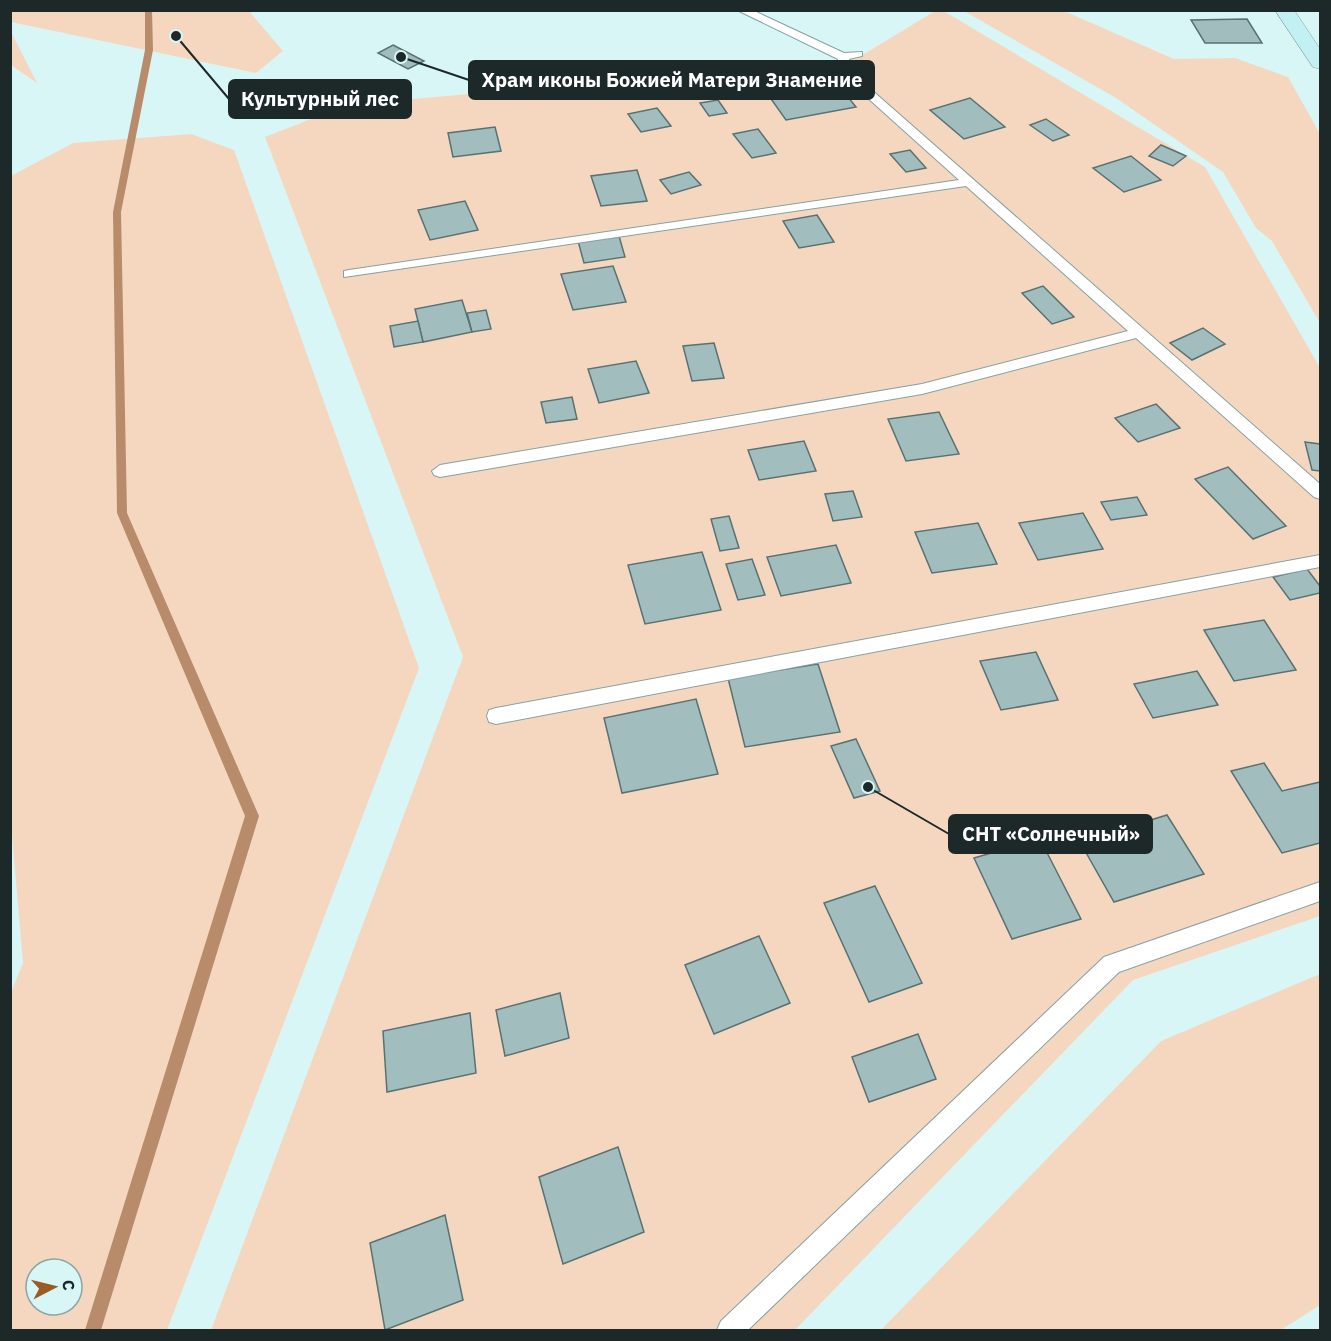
<svg xmlns="http://www.w3.org/2000/svg" width="1331" height="1341" font-family="'IBM Plex Sans',sans-serif">
<rect width="100%" height="100%" fill="#d8f6f6"/>
<g fill="#f5d7c0" fill-rule="evenodd">
<path d="M11 10 249 11 283 51 256 73 11 22Z"/>
<path d="M942 10 1205 167 1320 368V916L1133 980 795 1330H211L463 657 265 137 347 105 856 59 935 11Z"/>
<path d="M964 11H1064L1174 59 1235 58 1288 77 1320 134V323L1272 241 1256 228 1223 172 1116 98Z"/>
<path d="M10 32H11L37 83 11 65Z"/>
<path d="M191 134 234 150 419 668 167 1330H11L10 995 23 963 10 812 11 176 73 143ZM36 1269H72V1305H36Z"/>
<path d="M1320 974V1305L1281 1330H881L1161 1041Z"/>
</g>
<g fill="none" stroke-linecap="round" stroke-linejoin="round">
<path fill="#b88c6a" fill-rule="evenodd" d="M145 10H152L153 50 121 212 127 513 259 816 101 1330H85L245 816 117 513 113 212 145 50Z"/>
</g>
<g fill="#a1bdbd" stroke="#587273" stroke-width="1.5">
<path d="M1247 19 1262 43H1205L1191 20Z"/>
<path d="M393 45 424 61 408 69 378 53Z"/>
<path d="M832 77 856 107 786 120 764 89 795 84 798 87 811 85 808 81Z"/>
<path d="M970 98 1005 127 964 139 930 110Z"/>
<path d="M718 100 727 113 709 116 700 103Z"/>
<path d="M657 108 671 126 641 132 628 114Z"/>
<path d="M1046 119 1069 135 1053 141 1030 125Z"/>
<path d="M495 127 501 151 453 157 448 133Z"/>
<path d="M758 129 776 153 752 158 733 134Z"/>
<path d="M1161 145 1186 156 1173 166 1149 156Z"/>
<path d="M910 150 926 168 906 172 890 154Z"/>
<path d="M1131 156 1161 180 1124 192 1093 168Z"/>
<path d="M637 170 647 201 601 206 591 176Z"/>
<path d="M689 172 701 185 671 194 660 180Z"/>
<path d="M465 201 478 230 430 240 418 210Z"/>
<path d="M817 215 834 242 799 248 783 221Z"/>
<path d="M619 236 625 257 584 263 578 241Z"/>
<path d="M613 266 626 302 573 310 561 274Z"/>
<path d="M1043 286 1074 317 1052 324 1022 293Z"/>
<path d="M462 300 472 332 423 342 415 309Z"/>
<path d="M486 310 491 329 472 332 467 313Z"/>
<path d="M418 321 423 342 394 347 390 326Z"/>
<path d="M1203 328 1225 344 1192 360 1170 343Z"/>
<path d="M714 343 724 378 692 381 683 346Z"/>
<path d="M636 361 649 393 599 403 588 369Z"/>
<path d="M572 397 577 419 546 423 541 402Z"/>
<path d="M1156 404 1180 428 1138 442 1115 418Z"/>
<path d="M939 412 959 454 906 461 888 419Z"/>
<path d="M804 441 816 471 759 480 748 450Z"/>
<path d="M1305 442 1320 444V471L1312 470Z"/>
<path d="M1228 467 1286 526 1253 539 1195 479Z"/>
<path d="M853 491 862 517 833 521 825 494Z"/>
<path d="M1137 497 1147 515 1111 520 1101 502Z"/>
<path d="M1083 513 1103 549 1038 560 1019 523Z"/>
<path d="M729 516 739 548 720 551 711 519Z"/>
<path d="M978 523 997 564 932 573 915 532Z"/>
<path d="M836 545 851 583 781 596 767 557Z"/>
<path d="M702 552 721 610 645 624 628 565Z"/>
<path d="M752 559 765 595 738 600 726 564Z"/>
<path d="M1307 569 1320 586V593L1290 600 1273 577Z"/>
<path d="M1264 620 1296 670 1234 681 1204 630Z"/>
<path d="M1036 652 1058 700 1001 710 980 661Z"/>
<path d="M818 664 840 732 745 747 728 678Z"/>
<path d="M1197 671 1218 705 1153 718 1134 684Z"/>
<path d="M696 699 718 774 622 793 604 718Z"/>
<path d="M856 739 880 791 854 798 831 746Z"/>
<path d="M1264 763 1282 791 1320 782V843L1282 853 1231 771Z"/>
<path d="M1167 815 1204 874 1114 902 1080 842Z"/>
<path d="M1040 839 1081 919 1012 939 974 858Z"/>
<path d="M875 886 922 983 869 1002 824 903Z"/>
<path d="M759 936 790 1003 714 1034 685 965Z"/>
<path d="M560 993 569 1038 505 1056 496 1010Z"/>
<path d="M470 1013 476 1073 387 1092 383 1031Z"/>
<path d="M918 1034 936 1079 869 1102 852 1057Z"/>
<path d="M618 1147 644 1232 563 1264 539 1177Z"/>
<path d="M445 1215 463 1300 385 1330 370 1243Z"/>
</g>
<g fill="none" stroke-linecap="round" stroke-linejoin="round">
<g stroke="#86a1a2" stroke-width="2">
<g id="lane">
<path d="M737 10H752L844 53 862 52V56L849 59 850 71 1320 484V499L1314 497 1136 338 922 394 440 477 434 475 432 471 440 465 922 384 1128 331 966 186 344 277V271L349 270 959 180 841 74 839 69 483 90 477 87 483 84 838 62V59Z"/>
<path d="M1320 555V567L496 724 489 722 487 716 489 710 496 708Z"/>
<path d="M1320 882V901L1119 972 748 1330H717L721 1321 1104 957Z"/>
</g>
</g>
<g stroke="#86a1a2" stroke-width="1">
<path id="secondary" d="M1275 10H1294L1320 49V69L1313 67Z"/>
</g>
<use href="#lane" fill="#fff" fill-rule="evenodd"/>
<use href="#secondary" fill="#c3f1f3" fill-rule="evenodd"/>
</g>
<path fill="none" stroke="#1d2829" stroke-width="2" d="M401 57L469 80M176 36L229 99M868 787L949 834"/>
<g fill="#1d2829" stroke="#d8f6f6" stroke-width="2">
<circle cx="401" cy="57" r="6"/>
<circle cx="176" cy="36" r="6"/>
<circle cx="868" cy="787" r="6"/>
</g>
<g fill="#1d2829" stroke="#1d2829" stroke-width="2">
<rect x="469" y="61" width="405" height="38" rx="6"/>
<rect x="229" y="80" width="182" height="38" rx="6"/>
<rect x="949" y="815" width="203" height="38" rx="6"/>
</g>
<g font-size="20" text-anchor="middle" font-weight="bold" fill="#fff">
<text x="672" y="87">Храм иконы Божией Матери Знамение</text>
<text x="320" y="106">Культурный лес</text>
<text x="1051" y="841">СНТ «Солнечный»</text>
</g>
<rect width="1331" height="1341" fill="none" stroke="#1d2829" stroke-width="24"/>
<g transform="translate(54 1287) rotate(83)"><circle r="28" fill="#d8f6f6" stroke="#8da4a4" stroke-width="1.5"/>
<path d="M0-4.5L10 22L0 15L-10 22Z" fill="#9b5c23"/>
<text y="-9" font-size="16" font-weight="bold" text-anchor="middle" fill="#1d2829">С</text>
</g>
</svg>
